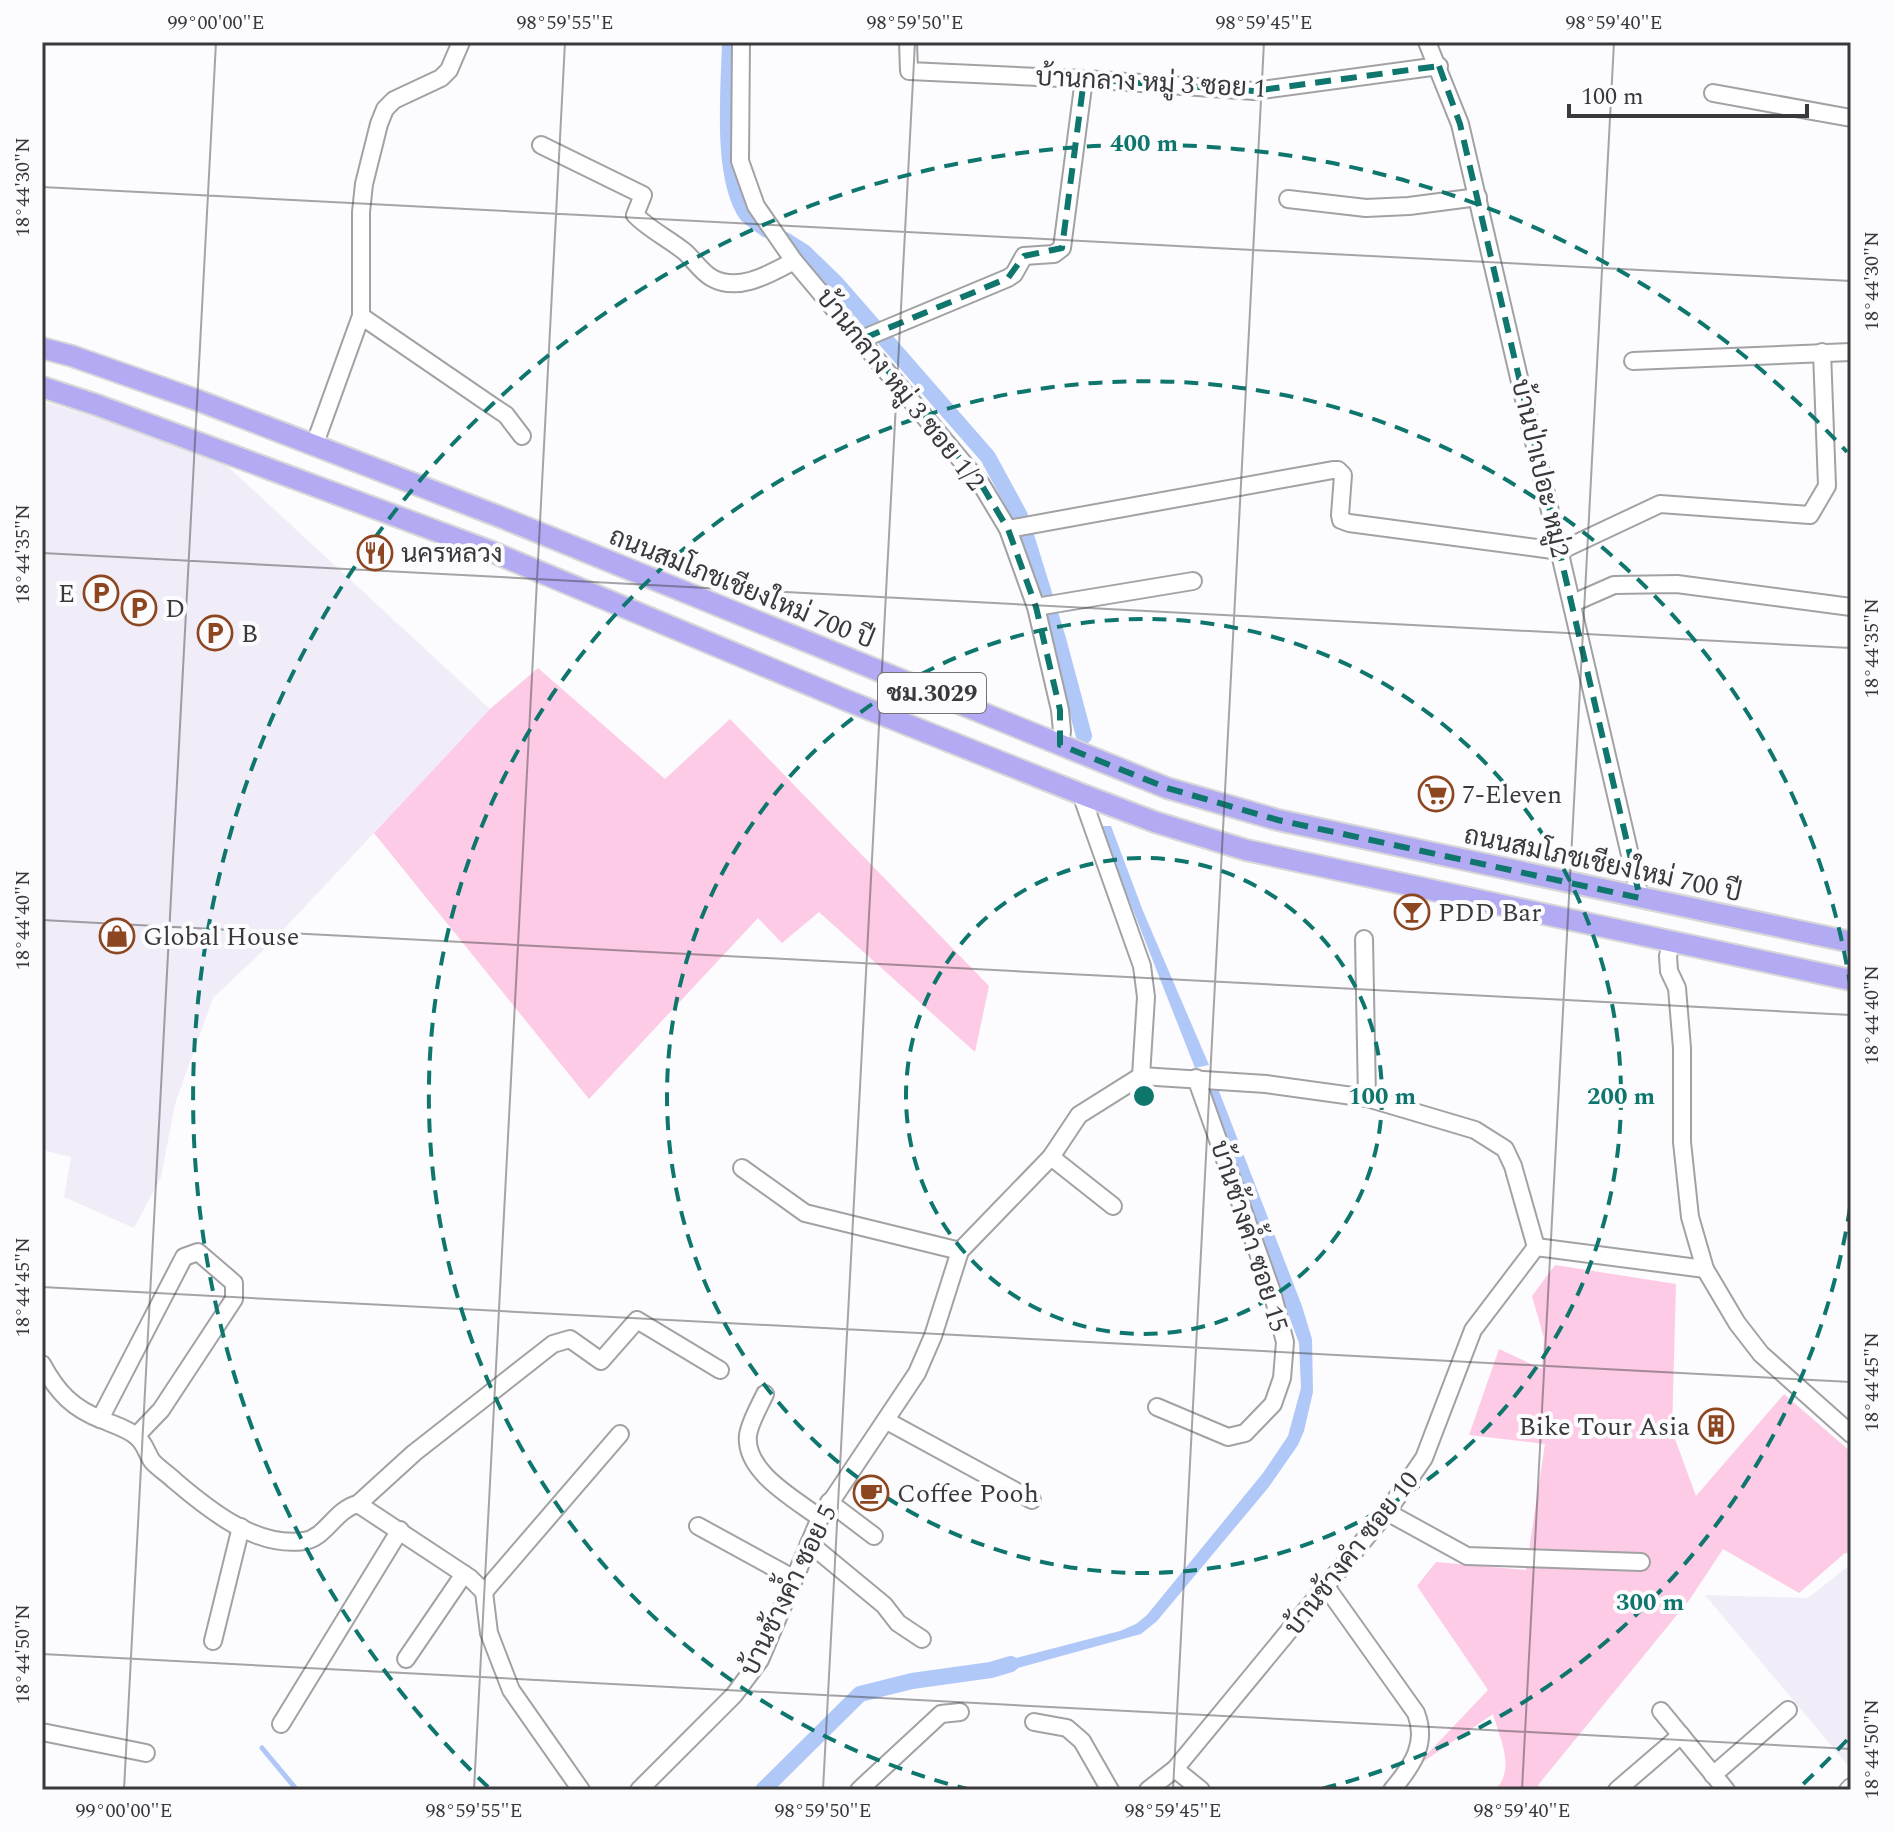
<svg xmlns="http://www.w3.org/2000/svg" width="1893" height="1832" font-family="Spectral,Sarabun,serif">
<rect width="100%" height="100%" fill="#fcfbfe"/>
<g fill="#f1edf8">
<path d="M42 401 101 419 224 463 490 709 269 945 213 998 175 1104 161 1177 134 1228 64 1197 71 1157 42 1150Z"/>
<path d="M1846 1568H1851L1850 1768 1705 1595 1808 1598Z"/>
</g>
<g fill="#fdcbe5">
<path d="M538 668 665 779 730 719 989 986 975 1052 819 912 782 943 758 918 589 1099 374 833 490 709Z"/>
<path d="M1555 1265 1676 1284 1672 1431 1696 1496 1784 1394 1851 1452V1554L1845 1553 1799 1593 1723 1549 1690 1599 1538 1785 1542 1790H1495C1516 1769 1500 1739 1493 1714L1414 1768 1488 1690 1417 1586 1436 1562 1526 1570 1545 1444 1469 1435 1499 1349 1542 1369 1544 1338 1532 1296Z"/>
</g>
<g fill="#b0c8f8">
<path d="M1100 826H1111L1143 911 1209 1065 1195 1068Z"/>
<path d="M1203 1086H1217L1302 1306 1312 1339 1313 1392 1304 1431 1298 1445 1268 1488 1157 1621 1141 1634 992 1675 989 1665 1120 1631 1136 1624 1147 1615 1263 1473 1288 1436 1301 1388 1299 1343Z"/>
</g>
<g fill="none" stroke-linecap="round" stroke-linejoin="round">
<path stroke="#b0c8f8" stroke-width="5" d="M262 1748 297 1790"/>
<g stroke="#b0c8f8" stroke-width="16">
<path d="M730 42C729 87 720 178 747 215 752 220 761 225 767 230"/>
<path d="M785 240 804 252 836 283 988 457 1020 516 1058 639 1084 736"/>
<path d="M763 1790 860 1694 912 1681 991 1670 1011 1664"/>
</g>
<g stroke="#a2a1a4" stroke-width="20">
<g id="minor">
<path d="M741 42 740 161 756 206 794 261 981 484 1008 529 1036 607 1060 710 1062 731 1060 745"/>
<path d="M908 42 909 71 1084 79 1254 91 1439 66"/>
<path d="M1427 42 1460 124 1640 898"/>
<path d="M1713 93 1851 118"/>
<path d="M541 145 643 195 635 215C650 230 669 239 685 252 694 260 701 272 712 278 739 293 771 273 794 261"/>
<path d="M1288 199 1366 208 1409 206 1478 197"/>
<path d="M361 316 491 405 506 415 522 436"/>
<path d="M862 339 1008 278 1014 274 1024 256 1054 254 1062 248 1084 79"/>
<path d="M1633 361 1851 352"/>
<path d="M314 446 361 316V212L364 184 379 124 385 109 394 100 441 78 449 70 461 42"/>
<path d="M1008 529 1333 470H1338L1343 475 1340 515 1341 520 1349 523 1560 551 1660 504 1810 515 1827 486 1822 352"/>
<path d="M1573 603 1614 585 1677 584 1851 607"/>
<path d="M1036 607 1193 581"/>
<path d="M1081 794 1142 966 1146 997 1141 1076"/>
<path d="M1364 939 1367 1098"/>
<path d="M1672 942 1668 956 1669 971 1677 988 1682 1048V1142L1690 1217 1705 1269 1737 1323 1761 1354 1851 1434"/>
<path d="M1141 1076 1266 1084 1367 1098 1475 1130 1505 1149 1513 1166 1536 1247"/>
<path d="M1051 1157 1113 1206"/>
<path d="M742 1168 805 1213 960 1251"/>
<path d="M1536 1247 1705 1269"/>
<path d="M42 1364C57 1392 73 1409 103 1420 114 1425 126 1428 136 1436 145 1443 146 1452 152 1461 158 1468 168 1474 175 1481 209 1510 256 1548 304 1541 326 1538 335 1509 358 1504L470 1578 484 1592 489 1633 511 1690 581 1790"/>
<path d="M765 1394C759 1407 750 1422 748 1435 744 1472 795 1499 820 1518"/>
<path d="M1157 1407 1228 1437 1245 1433 1273 1404 1282 1378 1285 1342 1272 1292 1196 1078"/>
<path d="M100 1419 184 1257 198 1252 234 1283V1299L161 1410 136 1436"/>
<path d="M887 1421 1032 1500"/>
<path d="M829 1502 874 1536"/>
<path d="M358 1504 414 1453 553 1344 570 1339 601 1361 637 1320 720 1370"/>
<path d="M1387 1512 1467 1556 1641 1562"/>
<path d="M698 1526 793 1578"/>
<path d="M809 1543 884 1605 898 1623 922 1639"/>
<path d="M1327 1588 1416 1713C1428 1744 1412 1766 1392 1790"/>
<path d="M484 1592 620 1434"/>
<path d="M213 1641 241 1527"/>
<path d="M406 1659 464 1574"/>
<path d="M1661 1711 1726 1790"/>
<path d="M1034 1722 1067 1728 1082 1741 1110 1790"/>
<path d="M281 1724 400 1530"/>
<path d="M42 1732 146 1753"/>
<path d="M1175 1769 1201 1790"/>
<path d="M1713 1775 1788 1710"/>
<path d="M639 1790 734 1695 760 1660 820 1518 917 1373 933 1336 960 1251 1051 1157 1079 1115 1141 1076"/>
<path d="M859 1790 941 1714 960 1712"/>
<path d="M1148 1790 1175 1769 1387 1512 1424 1458 1473 1330 1536 1247"/>
<path d="M1617 1790 1681 1735"/>
<path d="M1848 1790 1851 1787"/>
</g>
</g>
<g stroke="#d7d7d8" stroke-width="24">
<g id="major">
<path d="M42 348 72 356 197 400 503 518 1167 788 1278 820 1851 942"/>
<path d="M42 387 97 405 490 551 848 701 1081 794 1155 822 1246 850 1851 980"/>
</g>
</g>
<use href="#minor" stroke="#fff" stroke-width="16"/>
<use href="#major" stroke="#b2aaf3" stroke-width="20"/>
</g>
<path fill="none" stroke="#0f766e" stroke-width="6" stroke-dasharray="16 10" stroke-linejoin="round" d="M1439 66 1460 124 1640 898 1278 820 1167 788 1060 745V710L1036 607 1008 529 981 484 862 339 1008 278 1024 256 1062 248 1084 79 1254 91Z"/>
<path fill="none" stroke="#39383a" stroke-width="2" stroke-opacity="0.45" d="M42 187 1851 281M42 553 1851 648M42 920 1851 1015M42 1287 1851 1382M42 1654 1851 1749M124 1790 216 42M474 1790 565 42M823 1790 915 42M1173 1790 1264 42M1522 1790 1614 42"/>
<g fill="none" stroke="#0f766e" stroke-width="4" stroke-dasharray="14 10">
<circle cx="1144" cy="1096" r="238"/>
<circle cx="1144" cy="1096" r="477"/>
<path d="M1850 1208A715 715 0 0 1 1317 1790M971 1790A715 715 0 1 1 1850 984"/>
<path d="M1847 1740A953 953 0 0 1 1800 1787M488 1787A953 953 0 1 1 1847 452"/>
</g>
<defs>
<g id="restaurant-ring" transform="scale(1.8)"><circle r="9.5" fill="#fcfbfe" stroke="#8c4620" stroke-width="1.5"/><path d="M-5-6h1v4h1v-4h1v4h1v-4h1v5L-1.5 .5V6h-2V.5L-5-1ZM5-6V6H3V1.5H1.5Q1.5-4 5-6Z" fill="#8c4620"/></g>
<g id="parking-ring" transform="scale(1.8)"><circle r="9.5" fill="#fcfbfe" stroke="#8c4620" stroke-width="1.5"/><path d="M-3.5-5.5H1a3.5 3.5 0 0 1 0 7H-1V5.5H-3.5ZM-1-3.4V-.6H.8a1.4 1.4 0 0 0 0-2.8Z" fill="#8c4620"/></g>
<g id="supermarket-ring" transform="scale(1.8)"><circle r="9.5" fill="#fcfbfe" stroke="#8c4620" stroke-width="1.5"/><path d="M-6-5.5h2.5l.6 2H6L4.5 2H-2.5L-4.4-4H-6ZM-1.5 3.2a1.3 1.3 0 1 0 .1 0ZM3 3.2a1.3 1.3 0 1 0 .1 0Z" fill="#8c4620"/></g>
<g id="bar-ring" transform="scale(1.8)"><circle r="9.5" fill="#fcfbfe" stroke="#8c4620" stroke-width="1.5"/><path d="M-6-5H6L.8 .8V4.5H3.5V6h-7V4.5H-.8V.8Z" fill="#8c4620"/></g>
<g id="shop-ring" transform="scale(1.8)"><circle r="9.5" fill="#fcfbfe" stroke="#8c4620" stroke-width="1.5"/><path d="M-5-2.5h2.3a2.7 3.5 0 0 1 5.4 0H5L5.5 6h-11ZM-1.5-2.5h3a1.5 2.3 0 0 0-3 0Z" fill="#8c4620"/></g>
<g id="building-ring" transform="scale(1.8)"><circle r="9.5" fill="#fcfbfe" stroke="#8c4620" stroke-width="1.5"/><path d="M-4-6H4V6H1V3H-1V6H-4ZM-2.5-4.3h1.7v1.8h-1.7ZM.8-4.3h1.7v1.8H.8ZM-2.5-1h1.7V.8h-1.7ZM.8-1h1.7V.8H.8Z" fill="#8c4620"/></g>
<g id="cafe-ring" transform="scale(1.8)"><circle r="9.5" fill="#fcfbfe" stroke="#8c4620" stroke-width="1.5"/><path d="M-5.5-4.5H6V0H3Q3 3.5 0 3.5H-2.5Q-5.5 3.5-5.5 0ZM3-3.2v2h1.7v-2ZM-6 4.5H4V6H-6Z" fill="#8c4620"/></g>
</defs>
<g fill-rule="evenodd">
<use href="#restaurant-ring" x="375" y="553"/>
<use href="#parking-ring" x="101" y="593"/>
<use href="#parking-ring" x="139" y="608"/>
<use href="#parking-ring" x="215" y="633"/>
<use href="#supermarket-ring" x="1436" y="794"/>
<use href="#bar-ring" x="1412" y="912"/>
<use href="#shop-ring" x="117" y="936"/>
<use href="#building-ring" x="1716" y="1426"/>
<use href="#cafe-ring" x="871" y="1493"/>
</g>
<g text-anchor="middle" stroke-width="8" stroke-linejoin="round" paint-order="stroke">
<rect fill="#fcfbfe" stroke="#747275" stroke-width="2" x="878" y="673" width="108" height="40" rx="6"/>
<g font-size="24" font-weight="bold" fill="#39383a">
<text x="932" y="701">ชม.3029</text>
</g>
<g font-size="26" fill="#39383a" stroke="#fcfbfe">
<text transform="translate(1151 82) rotate(3)" y="9">บ้านกลาง หมู่ 3 ซอย 1</text>
<text transform="translate(901 389) rotate(51)" y="9">บ้านกลาง หมู่ 3 ซอย 1/2</text>
<text transform="translate(1541 468) rotate(77)" y="9">บ้านป่าเปอะ หมู่2</text>
<text transform="translate(742 587) rotate(22)" y="9">ถนนสมโภชเชียงใหม่ 700 ปี</text>
<text transform="translate(1603 863) rotate(12)" y="9">ถนนสมโภชเชียงใหม่ 700 ปี</text>
<text transform="translate(1250 1236) rotate(72)" y="9">บ้านช้างค้ำ ซอย 15</text>
<text transform="translate(1351 1553) rotate(-52)" y="9">บ้านช้างคำ ซอย 10</text>
<text transform="translate(788 1590) rotate(-64)" y="9">บ้านช้างค้ำ ซอย 5</text>
</g>
<g font-size="26" fill="#39383a" stroke="#fcfbfe" text-anchor="start">
<text x="401" y="562">นครหลวง</text>
<text x="75" y="602" text-anchor="end">E</text>
<text x="165" y="617">D</text>
<text x="241" y="642">B</text>
<text x="1462" y="803">7-Eleven</text>
<text x="1438" y="921">PDD Bar</text>
<text x="143" y="945">Global House</text>
<text x="1690" y="1435" text-anchor="end">Bike Tour Asia</text>
<text x="897" y="1502">Coffee Pooh</text>
</g>
</g>
<circle cx="1144" cy="1096" r="12" fill="#0f766e" stroke="#fcfbfe" stroke-width="4"/>
<g font-size="24" text-anchor="middle" font-weight="bold" fill="#0f766e" stroke="#fcfbfe" stroke-width="8" stroke-linejoin="round" paint-order="stroke">
<text x="1144" y="151">400 m</text>
<text x="1382" y="1104">100 m</text>
<text x="1621" y="1104">200 m</text>
<text x="1650" y="1610">300 m</text>
</g>
<rect width="1893" height="1832" fill="none" stroke="#fcfbfe" stroke-width="88"/>
<path d="M1569 104v12h238v-12" fill="none" stroke="#39383a" stroke-width="4"/>
<text x="1581" y="104" font-size="24" fill="#39383a" stroke="#fcfbfe" stroke-width="6" paint-order="stroke">100 m</text>
<rect x="44" y="44" width="1805" height="1744" fill="none" stroke="#39383a" stroke-width="3"/>
<g font-size="20" text-anchor="middle" fill="#39383a">
<text x="216" y="29">99°00'00"E</text>
<text x="565" y="29">98°59'55"E</text>
<text x="915" y="29">98°59'50"E</text>
<text x="1264" y="29">98°59'45"E</text>
<text x="1614" y="29">98°59'40"E</text>
<text transform="translate(22 187) rotate(-90)" y="7">18°44'30"N</text>
<text transform="translate(1871 281) rotate(-90)" y="7">18°44'30"N</text>
<text transform="translate(22 554) rotate(-90)" y="7">18°44'35"N</text>
<text transform="translate(1871 648) rotate(-90)" y="7">18°44'35"N</text>
<text transform="translate(22 920) rotate(-90)" y="7">18°44'40"N</text>
<text transform="translate(1871 1015) rotate(-90)" y="7">18°44'40"N</text>
<text transform="translate(22 1287) rotate(-90)" y="7">18°44'45"N</text>
<text transform="translate(1871 1382) rotate(-90)" y="7">18°44'45"N</text>
<text transform="translate(22 1654) rotate(-90)" y="7">18°44'50"N</text>
<text transform="translate(1871 1749) rotate(-90)" y="7">18°44'50"N</text>
<text x="124" y="1817">99°00'00"E</text>
<text x="474" y="1817">98°59'55"E</text>
<text x="823" y="1817">98°59'50"E</text>
<text x="1173" y="1817">98°59'45"E</text>
<text x="1522" y="1817">98°59'40"E</text>
</g>
</svg>
